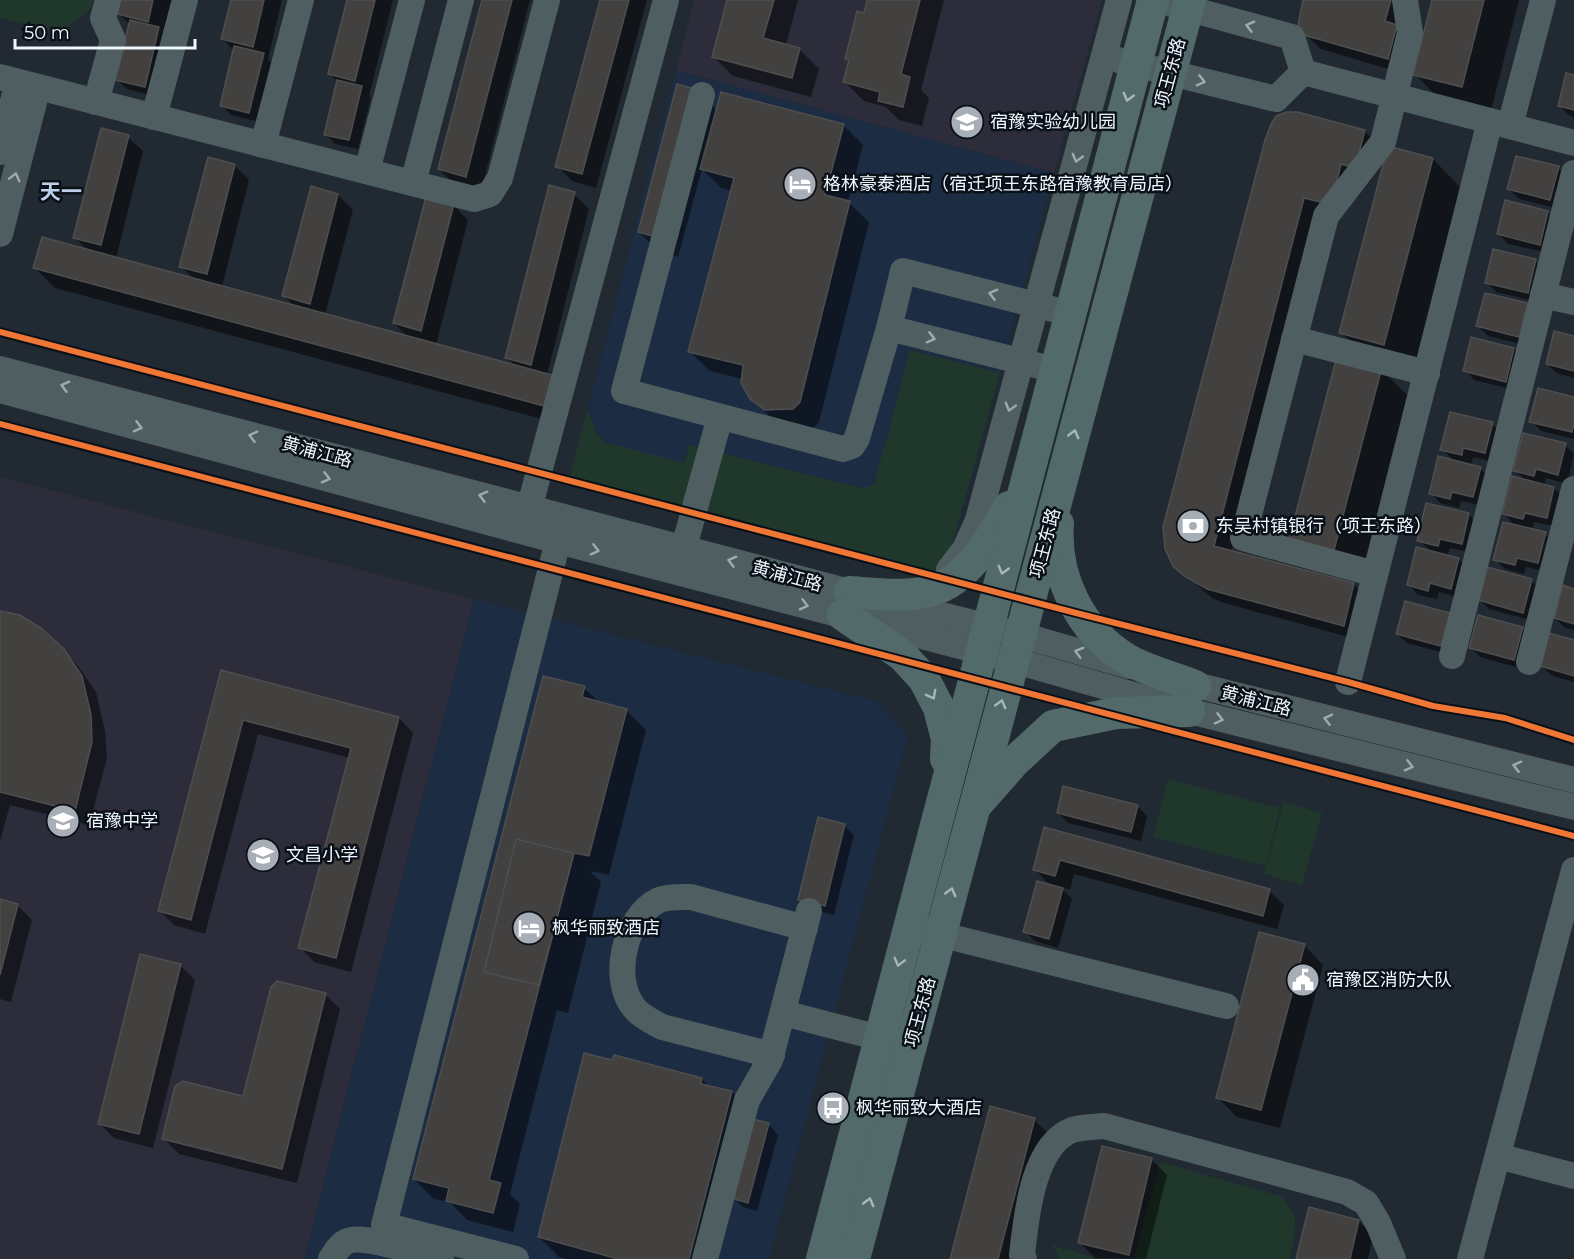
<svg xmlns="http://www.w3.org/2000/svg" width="1574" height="1259" font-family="Montserrat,'Noto Sans SC',sans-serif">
<rect width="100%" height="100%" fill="#212932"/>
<g fill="#1c2c42">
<path d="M676 70 1054 173 944 580 569 481Z"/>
<path d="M474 599 879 702 908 736 769 1259H304Z"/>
</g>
<g fill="#2c2c3b">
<path d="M694 0H1102L1054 173 676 70Z"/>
<path d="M0 477 474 599 304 1259H0Z"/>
</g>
<g fill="#20382c">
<path d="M0 0H93L91 8 59 33 0 18Z"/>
<path d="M910 350 1000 373 943 577 569 481 587 409 596 432 604 442 684 463 689 445 862 488 874 485Z"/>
<path d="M1168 779 1280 808 1266 866 1153 837Z"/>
<path d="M1284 802 1322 813 1302 885 1264 874Z"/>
<path d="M1160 1162 1283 1197 1295 1216 1294 1241 1289 1259H1134Z"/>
<path d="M1052 1245 1098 1259H1060Z"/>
</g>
<g fill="#0007">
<path d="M122 0H172L163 33 154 96 127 89 117 79 130 25 118 13Z"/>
<path d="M233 0H282L268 59 273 64 259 122 231 115 221 105 234 51 223 39Z"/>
<path d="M348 0H393L369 96 371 97 358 149 335 144 326 134 338 82 330 74Z"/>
<path d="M483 0H530L481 191 454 184 439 169Z"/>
<path d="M602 0H647L596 188 572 181 557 166Z"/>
<path d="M729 0H798L786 45 799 49 819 69 811 97 733 76 713 56Z"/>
<path d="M868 0H944L921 90 929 98 922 126 899 120 886 107 864 101 845 82 850 62 846 59 865 15Z"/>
<path d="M1305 0H1404L1402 73 1321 49 1305 34Z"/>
<path d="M1434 0H1519L1490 115 1443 103 1415 74Z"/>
<path d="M1574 76V117L1569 115 1559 106Z"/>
<path d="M697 91 717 111 843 125 863 145 848 202 869 222 819 422 813 428 772 419 752 398 743 379 710 371 690 352 732 191 721 188 702 169 678 257 659 252 639 232Z"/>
<path d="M1272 125 1365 131 1379 146 1370 182 1356 178 1319 212 1231 552 1354 585 1369 600 1359 640 1224 603 1212 598 1174 565Z"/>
<path d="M128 137 143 151 116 258 194 279 181 266 235 166 249 180 222 287 294 306 284 296 338 195 353 210 325 315 409 338 394 323 453 205 468 220 436 345 516 366 507 357 574 194 589 209 547 375 564 425 55 288 35 268 88 251 75 237Z"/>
<path d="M1389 148 1433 159 1461 188 1413 372 1370 361 1341 332Z"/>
<path d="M1558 168 1568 177 1560 209 1519 199 1509 189Z"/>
<path d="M1547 212 1557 222 1549 253 1508 244 1498 234Z"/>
<path d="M1535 261 1545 271 1537 302 1496 292 1487 282Z"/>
<path d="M1527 305 1537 314 1529 346 1488 336 1478 326Z"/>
<path d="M1574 337V378L1557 373 1547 364Z"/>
<path d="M1514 349 1523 359 1515 390 1474 380 1465 370Z"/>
<path d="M1381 369 1409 397 1361 582 1318 571Z"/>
<path d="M1574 399V439L1541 431 1531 421Z"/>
<path d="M1492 424 1502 433 1495 462 1473 457 1471 466 1480 468 1490 478 1483 506 1461 501 1459 508 1440 503 1431 493 1454 461 1442 449Z"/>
<path d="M1565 445 1574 454 1567 484 1546 478 1544 486 1554 488 1563 498 1557 527 1534 522 1532 530 1545 534 1555 543 1548 572 1526 567 1524 574 1505 569 1495 559 1517 527 1504 514 1526 481 1515 470Z"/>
<path d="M1469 515 1478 524 1471 553 1450 548 1447 556 1458 559 1468 569 1461 598 1439 592 1437 599 1418 595 1409 585 1431 552 1419 540Z"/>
<path d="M1531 581 1541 590 1533 621 1489 609 1479 600Z"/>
<path d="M1574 590V630L1565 628 1555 618Z"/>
<path d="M0 612 63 650 78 666 96 692 105 731 107 758 89 825 10 805 0 841Z"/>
<path d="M1449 615 1451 655 1407 643 1397 634Z"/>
<path d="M1522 628 1532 638 1523 669 1480 657 1470 647Z"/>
<path d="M1574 642V682L1552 676 1542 666Z"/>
<path d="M222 672 399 718 413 733 351 972 314 962 300 947 350 758 258 734 205 934 174 925 159 910Z"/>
<path d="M584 688 600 703 626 710 646 730 609 875 590 871 601 882 568 1013 557 1010 510 1194 520 1204 513 1232 467 1220 450 1202 434 1199 414 1179Z"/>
<path d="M1137 806 1147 816 1141 841 1068 823 1058 813Z"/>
<path d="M844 825 854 835 834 915 809 909 799 899Z"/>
<path d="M1045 829 1269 891 1284 905 1277 929 1074 874 1070 890 1060 887 1072 899 1058 948 1035 941 1025 932 1051 886 1034 869Z"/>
<path d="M0 901 17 905 32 920 11 1002 0 999Z"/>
<path d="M1304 945 1323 965 1280 1128 1237 1117 1218 1098Z"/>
<path d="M181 966 195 980 153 1148 114 1138 99 1123Z"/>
<path d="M325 994 340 1009 297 1183 179 1154 164 1139 244 1098Z"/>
<path d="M702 1079 709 1087 732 1092 751 1112 713 1259H567L559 1257 539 1237Z"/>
<path d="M1034 1120 1054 1139 1022 1259H951Z"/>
<path d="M754 1121 769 1125 778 1135 757 1211 743 1207 733 1197Z"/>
<path d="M1103 1148 1152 1160 1167 1175 1146 1259 1095 1258 1080 1243Z"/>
<path d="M1359 1221 1373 1236 1368 1259H1298Z"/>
</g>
<g fill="#42413f" stroke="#4e4e4f" stroke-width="1.5">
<path d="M120 0H153L148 22 117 14Z"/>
<path d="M231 0H264L253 47 221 39Z"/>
<path d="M347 0H375L355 81 328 74Z"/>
<path d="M482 0H512L466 177 438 169Z"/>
<path d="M600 0H629L582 174 555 167Z"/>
<path d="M727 0H774L763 38 800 48 792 78 712 57Z"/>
<path d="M867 0H920L901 74 910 77 903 107 878 101 880 92 843 82 849 60 845 59 857 11 864 13Z"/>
<path d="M1303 0H1391L1385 21 1397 25 1388 59 1304 35 1298 25Z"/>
<path d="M1432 0H1484L1462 87 1413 75Z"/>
<path d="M130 20 159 27 145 87 115 80Z"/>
<path d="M234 46 264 53 249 113 220 106Z"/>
<path d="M1566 73 1574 75V110L1558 106Z"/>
<path d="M337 80 362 86 349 140 324 135Z"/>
<path d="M677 84 698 90 659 238 638 232Z"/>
<path d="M721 92 844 124 825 195 850 201 800 402 793 409 765 410 750 399 741 383 743 365 688 352 734 178 700 169Z"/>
<path d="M1286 112H1298L1365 130 1355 168 1341 164 1336 185 1320 202 1304 198 1214 546 1354 583 1344 626 1207 589 1184 576 1173 566 1165 549 1163 527 1265 140 1271 124 1276 116Z"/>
<path d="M101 128 129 135 101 245 73 238Z"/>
<path d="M1388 146 1433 158 1384 345 1339 333Z"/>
<path d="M1516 156 1559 166 1550 200 1507 189Z"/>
<path d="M208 157 235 164 207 274 179 267Z"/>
<path d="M549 185 575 192 531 365 505 358Z"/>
<path d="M311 186 338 194 310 304 282 296Z"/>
<path d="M426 197 454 204 421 331 393 323Z"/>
<path d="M1505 200 1548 211 1540 245 1497 234Z"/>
<path d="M42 237 552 375 544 406 33 268Z"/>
<path d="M1493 249 1536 259 1528 293 1485 283Z"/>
<path d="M1485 293 1528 303 1519 337 1476 326Z"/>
<path d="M1554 331 1574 336V371L1546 364Z"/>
<path d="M1471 337 1514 348 1506 382 1463 371Z"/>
<path d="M1337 356 1382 367 1333 554 1288 543Z"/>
<path d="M1538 388 1574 397V424L1572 432 1529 422Z"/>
<path d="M1450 412 1493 422 1485 453 1463 448 1462 455 1440 450Z"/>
<path d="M1523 433 1566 443 1558 475 1536 469 1534 476 1513 471Z"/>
<path d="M1438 456 1481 467 1473 497 1452 492 1450 499 1429 494Z"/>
<path d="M1512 476 1554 487 1547 518 1525 513 1523 519 1502 514Z"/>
<path d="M1426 503 1469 513 1462 544 1440 539 1438 546 1417 541Z"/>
<path d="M1503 522 1546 532 1538 563 1517 558 1515 565 1493 560Z"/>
<path d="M1416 547 1459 558 1451 589 1430 583 1428 591 1407 585Z"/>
<path d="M1487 567 1532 579 1523 613 1478 600Z"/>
<path d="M1563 585 1574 589V624L1554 618Z"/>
<path d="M1405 601 1450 613 1441 646 1396 634Z"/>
<path d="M0 611 20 615 41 628 64 649 82 676 91 715 92 742 75 811 0 792Z"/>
<path d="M1478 615 1523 627 1514 660 1469 648Z"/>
<path d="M1549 633 1574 640V676L1540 666Z"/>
<path d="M221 670 399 717 336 958 298 948 351 748 243 720 191 920 158 911Z"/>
<path d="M543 676 585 686 582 697 627 709 589 856 574 853 489 1180 501 1183 493 1213 446 1201 449 1188 413 1179Z"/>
<path d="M1063 786 1138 805 1131 832 1057 813Z"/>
<path d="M818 817 845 824 825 906 798 900Z"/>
<path d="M1044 827 1270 889 1263 916 1060 860 1055 876 1033 870Z"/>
<path d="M516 839 574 853 539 985 484 972Z"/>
<path d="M1037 881 1063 888 1049 939 1023 932Z"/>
<path d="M0 899 18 904 0 975Z"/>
<path d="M1259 932 1305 944 1261 1110 1216 1098Z"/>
<path d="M140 954 181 964 139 1134 98 1124Z"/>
<path d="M277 981 326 993 282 1169 162 1139 175 1086 183 1081 243 1096 271 987Z"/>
<path d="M584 1053 612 1060 614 1055 702 1078 701 1084 732 1091 689 1259H618L538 1237Z"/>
<path d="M990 1106 1035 1118 998 1259H950Z"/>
<path d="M753 1119 769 1123 748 1203 731 1198Z"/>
<path d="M1102 1146 1152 1158 1129 1255 1078 1243Z"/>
<path d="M1309 1207 1359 1220 1350 1259H1296Z"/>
</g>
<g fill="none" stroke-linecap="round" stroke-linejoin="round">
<g stroke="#4f5f61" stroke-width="26">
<path d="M1118 60 1276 99 1303 72 1292 37 1157 0"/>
<path d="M1303 72 1574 143"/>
<path d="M0 77 474 199 490 194 500 178 547 0"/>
<path d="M702 95 624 391 843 449 852 446 857 438 889 328"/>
<path d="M96 102 113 40 103 18 108 0"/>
<path d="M154 117 185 0"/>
<path d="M1510 126 1543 0"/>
<path d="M263 145 301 0"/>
<path d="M0 152 18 82"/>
<path d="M367 171 412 0"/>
<path d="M413 183 461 0"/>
<path d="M0 234 38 87"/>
<path d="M1543 295 1574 302"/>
<path d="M1052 309 903 271 889 328 1055 370"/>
<path d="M1294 339 1427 373"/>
<path d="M0 369 850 592 1021 635 1129 666"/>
<path d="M0 390 558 541 1013 660 1189 711 1574 807"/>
<path d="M525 524 666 0"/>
<path d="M679 565 720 417"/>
<path d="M949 570 965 549 978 520 1119 0"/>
<path d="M1375 574 1243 538 1326 216 1383 142 1410 33 1405 0"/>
<path d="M1452 656 1574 173"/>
<path d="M1529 662 1574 489"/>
<path d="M1176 680 1574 780"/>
<path d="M1348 682 1490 121"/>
<path d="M923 930 1226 1006"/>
<path d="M783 1013 899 1043"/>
<path d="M772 1055 662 1027C653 1022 642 1017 635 1009 610 980 624 917 659 900 669 896 681 897 691 897L805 928"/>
<path d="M1498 1156 1574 1176"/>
<path d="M331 1259C336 1251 341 1242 351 1240 371 1236 420 1254 441 1259"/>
<path d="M516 1259 384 1225 558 541"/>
<path d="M705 1259 747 1100 770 1060 809 911"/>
<path d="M1024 1259 1022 1255C1026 1219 1032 1146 1072 1130 1081 1127 1094 1127 1104 1126L1347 1192 1366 1203 1378 1223 1393 1259"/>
<path d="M1470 1259 1574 870"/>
</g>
<g stroke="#536a6b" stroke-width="32">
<path d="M1058 524C1054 577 1080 630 1125 658 1144 670 1173 677 1195 686"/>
<path d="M850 592C878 594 914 599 941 587 970 575 995 533 1009 507"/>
<path d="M843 615 902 655 924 679 939 708 947 739 946 759"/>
<path d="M978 803 1014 762 1053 726 1116 713 1189 711"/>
<path d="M822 1259 1153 0"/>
<path d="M854 1259 1190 0"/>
</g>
<g stroke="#0a1018" stroke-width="10">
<g id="cycleway">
<path d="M0 332 1080 614 1348 682 1433 706 1505 718 1574 740"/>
<path d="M0 424 1574 836"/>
</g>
</g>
<use href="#cycleway" stroke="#f07635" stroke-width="6"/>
</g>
<defs><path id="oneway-chevron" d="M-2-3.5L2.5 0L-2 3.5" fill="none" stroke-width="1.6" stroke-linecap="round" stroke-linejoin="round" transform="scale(1.5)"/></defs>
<g stroke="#a0aaaf">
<use href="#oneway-chevron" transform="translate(1250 26) rotate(-165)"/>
<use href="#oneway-chevron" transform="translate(1201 81) rotate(14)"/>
<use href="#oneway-chevron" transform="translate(1077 158) rotate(105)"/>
<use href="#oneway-chevron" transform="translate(15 177) rotate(-76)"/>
<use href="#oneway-chevron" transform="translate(993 294) rotate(-166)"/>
<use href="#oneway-chevron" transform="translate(931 338) rotate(14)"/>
<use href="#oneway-chevron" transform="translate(65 386) rotate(-165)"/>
<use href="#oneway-chevron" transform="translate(1010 407) rotate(106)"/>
<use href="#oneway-chevron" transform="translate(138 427) rotate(15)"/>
<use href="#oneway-chevron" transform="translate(253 436) rotate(-165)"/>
<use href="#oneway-chevron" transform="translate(326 478) rotate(15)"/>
<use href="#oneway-chevron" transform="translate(483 496) rotate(-165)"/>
<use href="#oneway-chevron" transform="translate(595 550) rotate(14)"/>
<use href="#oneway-chevron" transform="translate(732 561) rotate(-165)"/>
<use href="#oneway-chevron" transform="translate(804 605) rotate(15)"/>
<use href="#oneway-chevron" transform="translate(1079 652) rotate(-164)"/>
<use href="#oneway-chevron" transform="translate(1219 719) rotate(14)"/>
<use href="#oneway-chevron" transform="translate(1328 719) rotate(-166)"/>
<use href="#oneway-chevron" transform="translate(1409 766) rotate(14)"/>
<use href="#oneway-chevron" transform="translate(1517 766) rotate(-166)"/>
</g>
<g stroke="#a9b7bb">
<use href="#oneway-chevron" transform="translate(1128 97) rotate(105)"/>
<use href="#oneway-chevron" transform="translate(1074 434) rotate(-75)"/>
<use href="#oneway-chevron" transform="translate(1003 570) rotate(105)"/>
<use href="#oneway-chevron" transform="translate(932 695) rotate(62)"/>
<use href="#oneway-chevron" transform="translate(1001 704) rotate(-75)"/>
<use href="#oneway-chevron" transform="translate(951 892) rotate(-75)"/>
<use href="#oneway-chevron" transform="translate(899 962) rotate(104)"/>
<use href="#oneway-chevron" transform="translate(869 1202) rotate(-75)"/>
</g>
<defs>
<g id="school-disc" transform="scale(1.725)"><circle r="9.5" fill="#a8aeb6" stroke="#0a1018"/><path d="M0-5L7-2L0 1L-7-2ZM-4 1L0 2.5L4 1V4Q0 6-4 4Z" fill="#fff"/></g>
<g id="hotel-disc" transform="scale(1.725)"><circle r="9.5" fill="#a8aeb6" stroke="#0a1018"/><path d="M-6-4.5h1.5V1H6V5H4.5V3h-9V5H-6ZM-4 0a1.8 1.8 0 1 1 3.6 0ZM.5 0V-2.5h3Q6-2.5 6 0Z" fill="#fff"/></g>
<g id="bank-disc" transform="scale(1.725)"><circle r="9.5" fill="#a8aeb6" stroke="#0a1018"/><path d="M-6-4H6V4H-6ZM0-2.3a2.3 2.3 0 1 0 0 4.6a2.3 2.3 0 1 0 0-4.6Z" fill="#fff"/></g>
<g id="civic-disc" transform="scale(1.725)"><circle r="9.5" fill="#a8aeb6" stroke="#0a1018"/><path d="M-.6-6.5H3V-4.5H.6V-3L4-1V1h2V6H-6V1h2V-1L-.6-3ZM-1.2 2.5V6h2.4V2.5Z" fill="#fff"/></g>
<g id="bus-disc" transform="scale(1.725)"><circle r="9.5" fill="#a8aeb6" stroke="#0a1018"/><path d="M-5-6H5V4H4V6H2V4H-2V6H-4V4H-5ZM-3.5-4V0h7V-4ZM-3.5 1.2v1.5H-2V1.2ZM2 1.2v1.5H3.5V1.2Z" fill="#fff"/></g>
</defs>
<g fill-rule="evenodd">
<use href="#school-disc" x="967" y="122"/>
<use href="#hotel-disc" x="800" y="184"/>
<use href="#bank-disc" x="1193" y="526"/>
<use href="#school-disc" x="63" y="821"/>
<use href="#school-disc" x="263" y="855"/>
<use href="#hotel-disc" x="529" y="928"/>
<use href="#civic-disc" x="1303" y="980"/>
<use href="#bus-disc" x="833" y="1108"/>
</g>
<g text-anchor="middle" stroke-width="5" stroke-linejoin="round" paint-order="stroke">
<g font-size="18" fill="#f0f6fd" stroke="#0a1018">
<text transform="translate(1170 73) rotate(-75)" y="6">项王东路</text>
<text transform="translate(317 452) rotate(15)" y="6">黄浦江路</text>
<text transform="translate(1045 543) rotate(-75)" y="6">项王东路</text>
<text transform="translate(787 576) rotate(15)" y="6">黄浦江路</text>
<text transform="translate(1256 701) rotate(14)" y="6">黄浦江路</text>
<text transform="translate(920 1012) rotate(-75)" y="6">项王东路</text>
</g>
<g font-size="18" fill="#f0f6fd" stroke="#0a1018" text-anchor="start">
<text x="990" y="128">宿豫实验幼儿园</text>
<text x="823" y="190">格林豪泰酒店（宿迁项王东路宿豫教育局店）</text>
<text x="1216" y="532">东吴村镇银行（项王东路）</text>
<text x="86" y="827">宿豫中学</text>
<text x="286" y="861">文昌小学</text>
<text x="552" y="934">枫华丽致酒店</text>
<text x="1326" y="986">宿豫区消防大队</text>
<text x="856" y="1114">枫华丽致大酒店</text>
</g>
<g font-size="21" font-weight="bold" fill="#bdd0e8" stroke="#0a1018">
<text x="61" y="199">天一</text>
</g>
</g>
<path d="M15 39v9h180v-9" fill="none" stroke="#f0f6fd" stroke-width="3"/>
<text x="24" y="39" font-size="18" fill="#f0f6fd" stroke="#0a1018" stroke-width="4.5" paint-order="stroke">50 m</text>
</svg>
